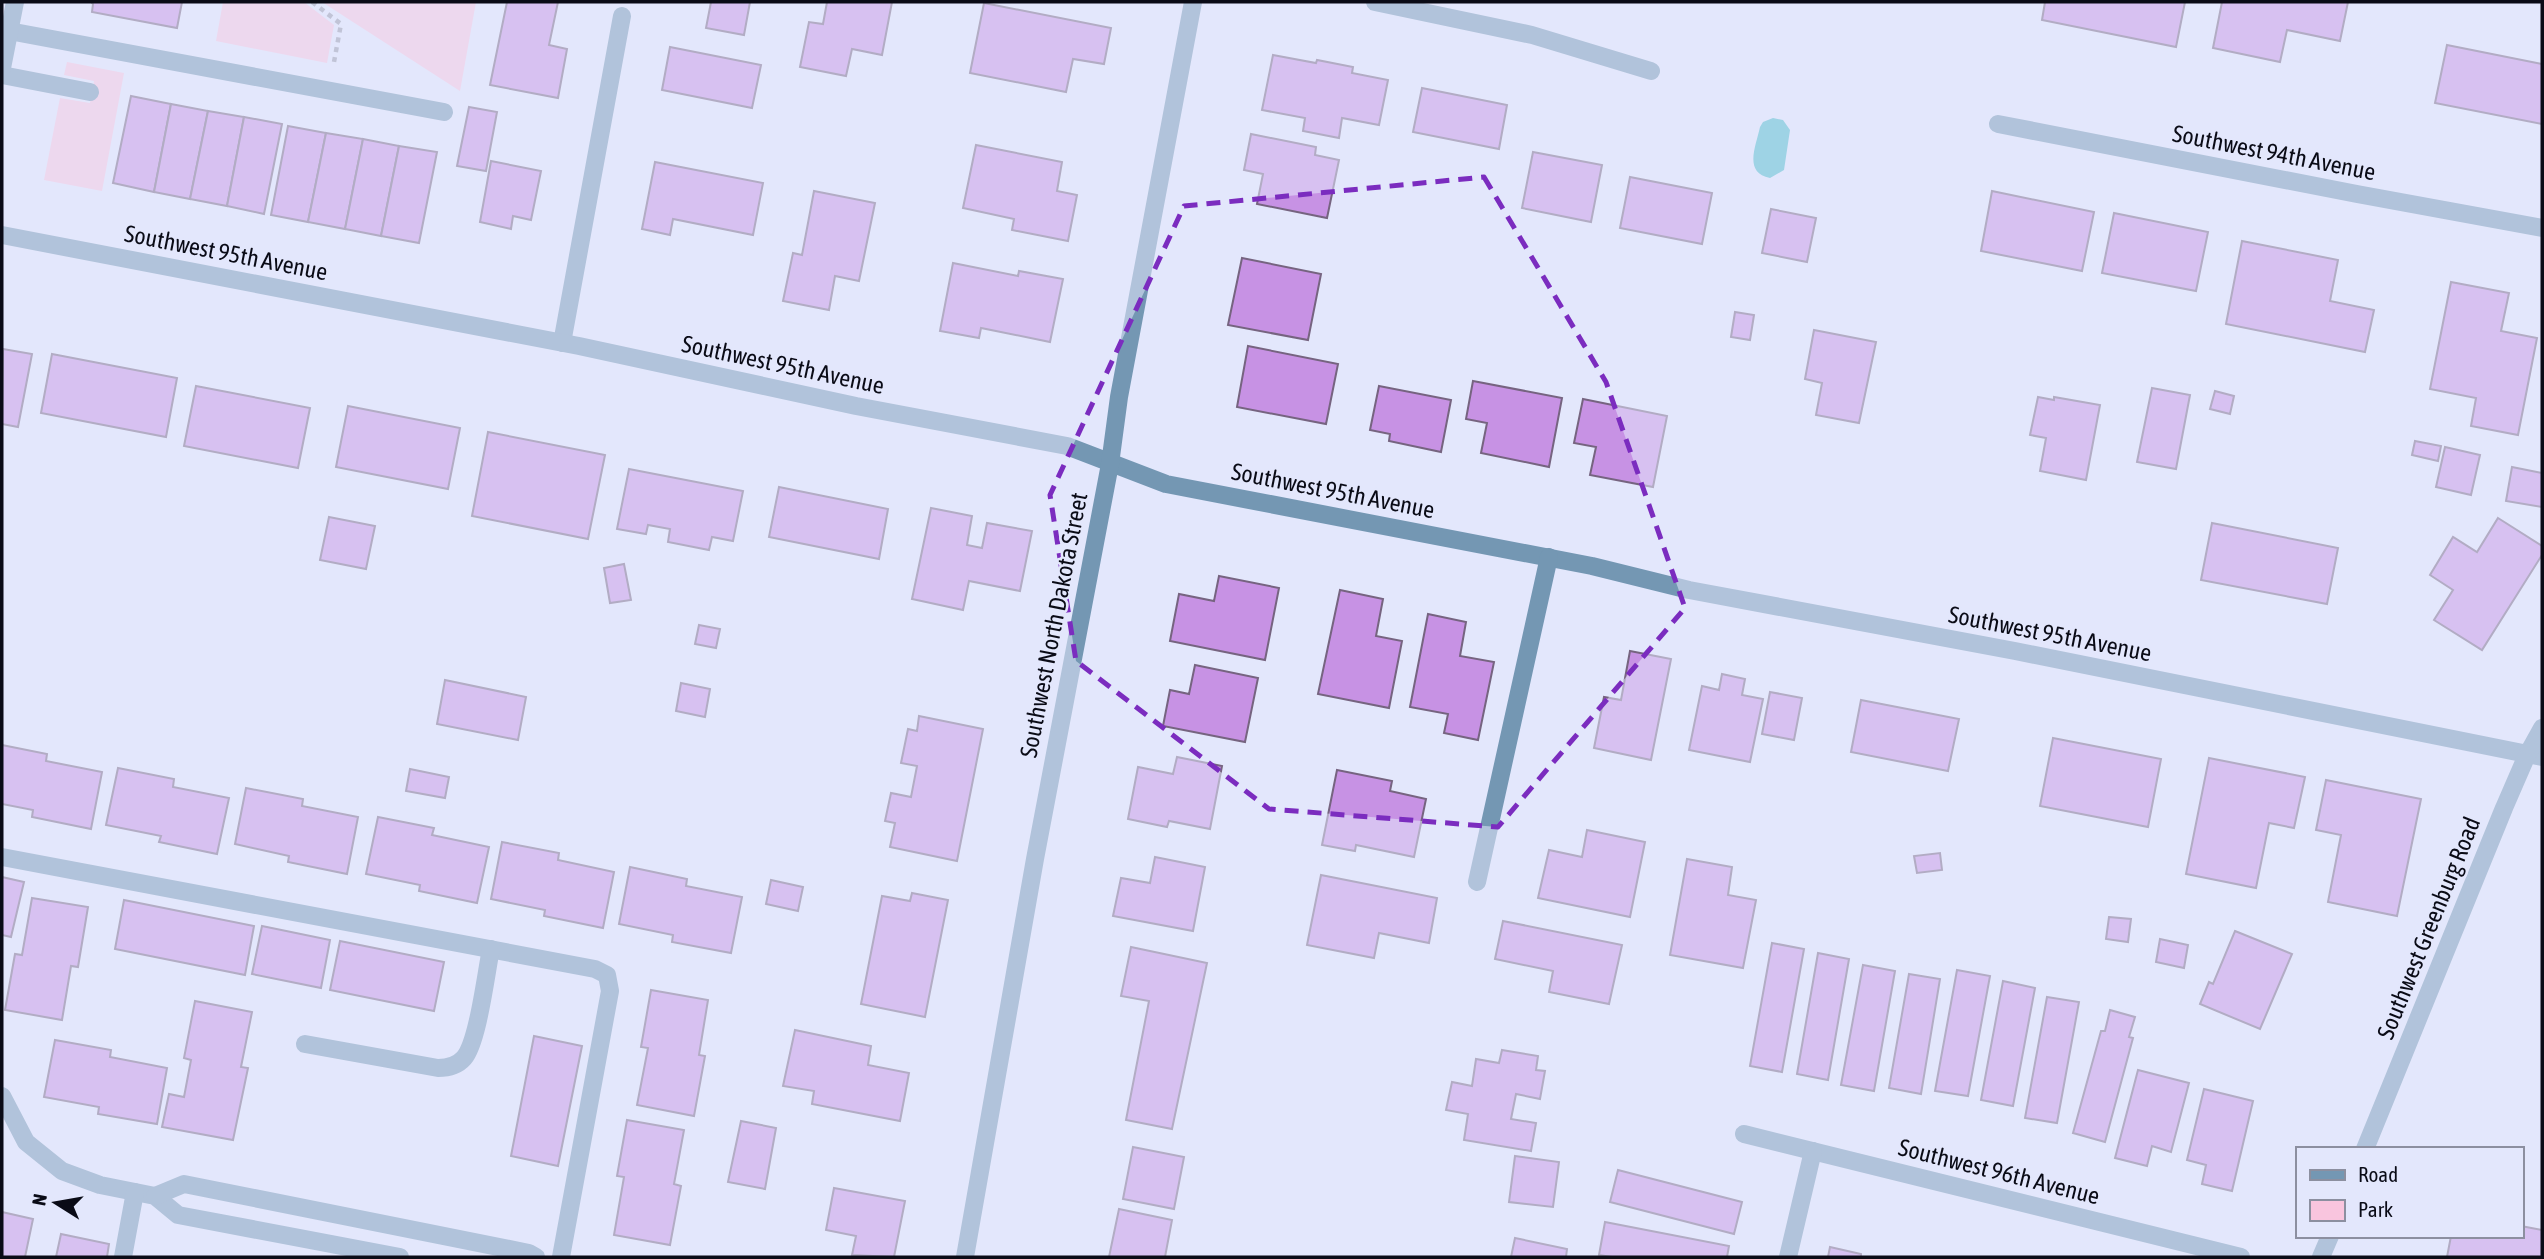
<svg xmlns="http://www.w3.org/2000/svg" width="2544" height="1259" font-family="'Asap Condensed',sans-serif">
<rect width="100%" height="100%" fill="#e3e7fc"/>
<g fill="#f9c5de">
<path d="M223 2H304L334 25 327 63 216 41Z"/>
<path d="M322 2H476L460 91Z"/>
<path d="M67 62 124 73 102 191 44 180 60 98 90 103 94 81 64 75Z"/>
</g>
<path fill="#4abacb" d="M1773 118 1783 120 1790 130 1784 170 1770 178C1743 173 1756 146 1760 127L1763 122Z"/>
<g fill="#c792e4" stroke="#766480" stroke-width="2">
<path d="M91 2H182L177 28 92 12 93 4Z"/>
<path d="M507 2H558L549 45 567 49 558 98 490 85Z"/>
<path d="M711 2H750L744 35 706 28Z"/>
<path d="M827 2H892L882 55 852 49 846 76 800 67 809 22 823 24Z"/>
<path d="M2045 2H2185L2176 47 2042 20Z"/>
<path d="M2222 2H2348L2340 41 2287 30 2280 62 2213 48Z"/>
<path d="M984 3 1111 28 1104 64 1073 59 1066 92 970 73Z"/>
<path d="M2447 45 2542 64V124L2435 103Z"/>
<path d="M670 47 761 65 752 108 662 90Z"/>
<path d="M1273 55 1316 63 1317 60 1353 67 1352 73 1388 80 1379 125 1342 118 1339 138 1303 131 1305 118 1262 110Z"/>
<path d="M1422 88 1507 105 1499 149 1413 132Z"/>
<path d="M131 96 171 104 154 192 113 183Z"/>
<path d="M171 104 208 111 190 199 154 192Z"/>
<path d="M469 107 497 112 486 171 457 166Z"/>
<path d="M208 111 244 117 227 206 190 199Z"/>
<path d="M244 117 282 124 264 214 227 206Z"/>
<path d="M288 126 326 133 308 222 271 215Z"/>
<path d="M326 133 363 139 345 229 308 222Z"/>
<path d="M1251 134 1316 147 1315 155 1339 160 1327 218 1257 204 1263 174 1244 170Z"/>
<path d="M363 139 399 146 381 236 345 229Z"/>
<path d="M976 145 1062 162 1057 191 1077 195 1068 241 1012 230 1014 219 963 208Z"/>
<path d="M399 146 437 152 419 243 381 236Z"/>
<path d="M1533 152 1602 165 1591 222 1522 208Z"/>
<path d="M491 161 541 171 531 220 513 216 511 229 480 222Z"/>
<path d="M655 162 763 183 753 235 673 219 670 235 642 229Z"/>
<path d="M1630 177 1712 193 1702 244 1620 228Z"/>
<path d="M814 191 875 203 859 281 835 276 829 310 783 301 793 253 802 255Z"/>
<path d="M1992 191 2094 212 2082 271 1981 251Z"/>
<path d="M1771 209 1816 218 1807 262 1762 253Z"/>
<path d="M2114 213 2208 232 2196 291 2102 273Z"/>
<path d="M2242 241 2338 260 2330 301 2374 310 2365 352 2226 324Z"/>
<path d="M1242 258 1321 274 1308 340 1228 325Z"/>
<path d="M953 263 1018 276 1019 271 1063 279 1050 342 981 328 979 338 940 331Z"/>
<path d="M2451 282 2509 293 2501 331 2537 338 2518 435 2471 426 2476 398 2430 389Z"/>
<path d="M1735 312 1754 315 1750 340 1731 337Z"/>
<path d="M1814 330 1876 342 1859 423 1816 415 1822 383 1805 379Z"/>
<path d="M1248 346 1338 364 1326 424 1237 407Z"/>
<path d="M3 349 32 354 18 427 2 424Z"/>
<path d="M52 354 177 378 166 437 41 413Z"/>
<path d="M1473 381 1562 398 1549 467 1481 453 1487 423 1466 419Z"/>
<path d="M196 386 310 408 298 468 184 446Z"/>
<path d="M1379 386 1451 400 1441 452 1389 441 1390 434 1370 430Z"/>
<path d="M2152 388 2190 395 2176 469 2137 462Z"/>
<path d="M2215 391 2234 396 2230 414 2210 409Z"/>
<path d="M2038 397 2054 400V397L2100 405 2086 480 2040 471 2046 438 2030 435Z"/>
<path d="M1583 399 1667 416 1653 487 1590 475 1596 447 1574 443Z"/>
<path d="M348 406 460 428 448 489 336 467Z"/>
<path d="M488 432 605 455 588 539 472 516Z"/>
<path d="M2415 441 2441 446 2438 461 2412 455Z"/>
<path d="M2445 447 2480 455 2471 495 2436 487Z"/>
<path d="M2512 467 2542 473V507L2506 501Z"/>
<path d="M629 469 743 491 733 541 712 537 709 550 668 542 670 529 648 525 646 534 617 529Z"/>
<path d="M779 487 888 509 879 559 769 537Z"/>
<path d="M931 508 972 516 967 545 982 548 987 523 1032 531 1020 591 969 581 963 610 912 599Z"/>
<path d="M329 517 375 526 366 569 320 560Z"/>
<path d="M2498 518 2542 546V555L2482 650 2434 620 2453 590 2430 575 2453 537 2477 552Z"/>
<path d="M2212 523 2338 548 2327 604 2201 580Z"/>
<path d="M624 564 631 600 610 603 604 568Z"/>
<path d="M1219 576 1279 588 1265 660 1170 641 1179 594 1214 601Z"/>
<path d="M1340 590 1383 599 1376 636 1402 641 1389 708 1318 694Z"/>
<path d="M1428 614 1466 622 1460 656 1494 662 1478 740 1444 733 1448 714 1410 707Z"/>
<path d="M699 625 720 629 716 648 695 644Z"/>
<path d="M1630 651 1671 659 1651 760 1594 748 1604 697 1621 700Z"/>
<path d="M1195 665 1258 678 1245 742 1163 726 1170 690 1189 694Z"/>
<path d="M1722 674 1745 679 1742 695 1763 699 1750 762 1689 750 1702 686 1719 690Z"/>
<path d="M445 680 526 697 518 740 437 724Z"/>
<path d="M681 683 710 689 705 717 676 711Z"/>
<path d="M1770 692 1802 698 1794 740 1762 734Z"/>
<path d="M1861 700 1959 719 1948 771 1851 752Z"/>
<path d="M919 716 983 729 957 861 890 847 895 823 885 821 891 793 911 797 917 766 901 763 908 729 917 731Z"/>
<path d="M2053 738 2161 759 2148 827 2040 806Z"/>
<path d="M2 745 47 754 46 761 102 772 91 829 32 817 33 810 2 804Z"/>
<path d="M1177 757 1222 766 1210 829 1169 821 1167 827 1128 819 1138 767 1173 774Z"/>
<path d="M2209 758 2305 777 2294 828 2269 823 2256 888 2186 874Z"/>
<path d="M118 768 174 779 173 787 229 798 217 854 159 842 161 836 106 825Z"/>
<path d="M410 769 449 777 445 798 406 791Z"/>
<path d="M1337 770 1392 781 1390 791 1426 799 1414 857 1356 845 1355 851 1322 845Z"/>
<path d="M2326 780 2421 799 2397 916 2328 902 2341 835 2316 830Z"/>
<path d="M246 788 303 799 302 806 358 817 347 874 288 862 289 856 235 844Z"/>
<path d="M378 817 434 828 432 835 489 847 477 903 419 891 420 885 366 874Z"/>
<path d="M1587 830 1645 842 1630 917 1538 898 1549 850 1582 857Z"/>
<path d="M502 842 559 853 558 860 614 872 603 928 544 916 545 910 491 899Z"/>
<path d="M1940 853 1942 870 1917 873 1914 856Z"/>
<path d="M1155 857 1205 867 1193 931 1113 916 1121 878 1150 883Z"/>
<path d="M1687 859 1732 867 1728 895 1756 900 1743 968 1670 955Z"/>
<path d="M630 867 687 879 686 886 742 897 731 953 672 942 673 935 619 924Z"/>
<path d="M1321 875 1437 898 1429 943 1379 933 1374 958 1307 945Z"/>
<path d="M2 877 24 882 11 937 2 935Z"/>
<path d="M771 880 803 887 798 911 766 904Z"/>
<path d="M912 893 948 900 925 1017 861 1004 882 896 910 901Z"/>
<path d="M32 898 88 907 78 967 71 966 62 1020 5 1010 15 954 22 955Z"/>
<path d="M124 900 254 926 245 975 115 949Z"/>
<path d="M2109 917 2131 919 2128 942 2106 939Z"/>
<path d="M1503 921 1622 945 1609 1004 1549 992 1553 971 1495 959Z"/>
<path d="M262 926 330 940 321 988 252 974Z"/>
<path d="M2235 931 2292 954 2260 1029 2200 1004 2209 982 2213 984Z"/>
<path d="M2160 939 2188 945 2184 968 2156 962Z"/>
<path d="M340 941 444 962 434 1011 330 990Z"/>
<path d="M1772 943 1804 949 1782 1072 1750 1066Z"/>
<path d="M1131 947 1207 963 1172 1129 1126 1120 1149 1001 1121 996Z"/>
<path d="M1818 953 1849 959 1828 1080 1797 1074Z"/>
<path d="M1863 965 1895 971 1874 1091 1841 1085Z"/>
<path d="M1957 970 1990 976 1968 1096 1935 1091Z"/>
<path d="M1909 974 1940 979 1921 1094 1889 1088Z"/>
<path d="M2003 981 2035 988 2013 1106 1981 1100Z"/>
<path d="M651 990 708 1000 699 1055 705 1056 694 1116 637 1105 648 1048 641 1047Z"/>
<path d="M2047 997 2079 1002 2057 1123 2025 1118Z"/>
<path d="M195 1001 252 1012 241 1067 248 1068 233 1140 162 1127 169 1094 184 1097 191 1060 184 1058Z"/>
<path d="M2110 1010 2135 1017 2129 1037 2133 1038 2105 1142 2073 1133 2101 1031H2105Z"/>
<path d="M795 1030 871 1046 868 1065 909 1073 900 1121 812 1104 814 1091 783 1086Z"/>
<path d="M534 1036 582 1046 558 1166 511 1156Z"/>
<path d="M55 1040 111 1050 110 1057 167 1068 157 1124 98 1114 99 1107 44 1097Z"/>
<path d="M1502 1050 1538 1056 1536 1070 1545 1071 1540 1099 1516 1094 1511 1119 1536 1123 1531 1151 1464 1140 1468 1114 1446 1110 1452 1082 1472 1086 1476 1059 1499 1063Z"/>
<path d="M2138 1070 2189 1083 2171 1152 2152 1146 2147 1166 2115 1158Z"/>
<path d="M2204 1089 2253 1101 2232 1191 2202 1184 2206 1165 2187 1160Z"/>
<path d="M627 1120 684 1130 674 1184 681 1186 670 1245 614 1235 624 1177 617 1176Z"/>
<path d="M741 1121 776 1128 765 1189 728 1182Z"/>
<path d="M1133 1147 1184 1157 1174 1209 1123 1199Z"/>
<path d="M1515 1156 1559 1162 1553 1207 1509 1202Z"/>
<path d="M1618 1170 1742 1202 1734 1234 1610 1202Z"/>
<path d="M834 1188 905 1201 894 1257 852 1255 856 1236 826 1230Z"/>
<path d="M1119 1209 1172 1220 1165 1257H1109Z"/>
<path d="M2 1212 33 1219 25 1257H2Z"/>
<path d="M1605 1222 1729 1246 1727 1257H1612L1599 1255Z"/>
<path d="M2521 1226 2542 1230V1257H2447L2451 1236H2521Z"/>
<path d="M61 1234 109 1244 107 1257H56Z"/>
<path d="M1515 1238 1567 1249 1566 1257H1511Z"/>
<path d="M1830 1247 1861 1254V1257H1828Z"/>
</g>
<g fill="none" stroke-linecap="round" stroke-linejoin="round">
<path stroke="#979aac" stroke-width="4.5" stroke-dasharray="5 5" stroke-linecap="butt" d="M312 2 341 24 334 62"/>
<g stroke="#7497b3" stroke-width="18">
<path d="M9 31 444 112"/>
<path d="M2 75 90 92"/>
<path d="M562 343 622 16"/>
<path d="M2 857 595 969 607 975 610 991 561 1257"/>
<path d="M305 1044 438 1068C448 1068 457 1066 464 1058 478 1042 486 973 491 949"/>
<path d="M2 1096 26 1142 62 1171 100 1185 155 1196 178 1215 400 1257"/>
<path d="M155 1196 184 1184 529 1253 536 1257"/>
<path d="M123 1257 135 1192"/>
</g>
<g stroke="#7497b3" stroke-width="18">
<path d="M1375 2 1532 35 1651 71"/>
<path d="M2 68 15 2"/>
<path d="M1998 124 2357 194 2542 228"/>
<path d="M2 235 579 346 856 406 1067 446 1166 484 1592 566 1689 590 2015 651 2542 757"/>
<path d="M1477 882 1549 557"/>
<path d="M1744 1134 2241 1257"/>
<path d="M965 1257 1035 859 1110 464 1119 397 1193 2"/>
<path d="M1788 1257 1813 1151"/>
</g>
<g stroke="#7497b3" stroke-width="18">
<path d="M2365 1149 2504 808 2527 755 2542 728"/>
<path d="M2321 1257 2330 1236"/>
</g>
</g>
<path d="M0 0H2544V1259H0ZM1484 177 1606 382 1685 608 1498 827 1269 809 1076 661 1050 495 1184 206Z" fill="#e3e7fc" fill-opacity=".55" fill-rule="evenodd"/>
<path fill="none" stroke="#7b2cbf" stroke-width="5" stroke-dasharray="14 9" stroke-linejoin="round" d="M1484 177 1606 382 1685 608 1498 827 1269 809 1076 661 1050 495 1184 206Z"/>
<g text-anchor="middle" stroke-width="5" stroke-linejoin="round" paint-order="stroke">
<g font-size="24" fill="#0a0b16" stroke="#e3e7fc">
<text transform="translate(2274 153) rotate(11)" y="8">Southwest 94th Avenue</text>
<text transform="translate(226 253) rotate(11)" y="8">Southwest 95th Avenue</text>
<text transform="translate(783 365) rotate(12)" y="8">Southwest 95th Avenue</text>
<text transform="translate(1333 491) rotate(11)" y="8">Southwest 95th Avenue</text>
<text transform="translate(1054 625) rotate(-79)" y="8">Southwest North Dakota Street</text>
<text transform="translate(2050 634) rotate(11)" y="8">Southwest 95th Avenue</text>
<text transform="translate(2429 928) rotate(-68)" y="8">Southwest Greenburg Road</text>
<text transform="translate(1999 1172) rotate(14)" y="8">Southwest 96th Avenue</text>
</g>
</g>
<rect width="2544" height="1259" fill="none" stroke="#0a0b16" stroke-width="7"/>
<rect x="2296" y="1147" width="228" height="91" fill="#e3e7fc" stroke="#8c8fa0" stroke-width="2"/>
<rect x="2310" y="1170" width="35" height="10" fill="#7497b3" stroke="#8c8fa0" stroke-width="2"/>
<text x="2358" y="1182" font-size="21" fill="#0a0b16">Road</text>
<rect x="2310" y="1200" width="35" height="21" fill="#f9c5de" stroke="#8c8fa0" stroke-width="2"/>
<text x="2358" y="1217" font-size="21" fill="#0a0b16">Park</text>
<g transform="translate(56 1203) rotate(281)" stroke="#e3e7fc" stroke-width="5" paint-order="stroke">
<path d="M0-5L12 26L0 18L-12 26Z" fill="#0a0b16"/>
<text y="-10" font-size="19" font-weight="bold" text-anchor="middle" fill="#0a0b16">N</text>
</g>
</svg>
